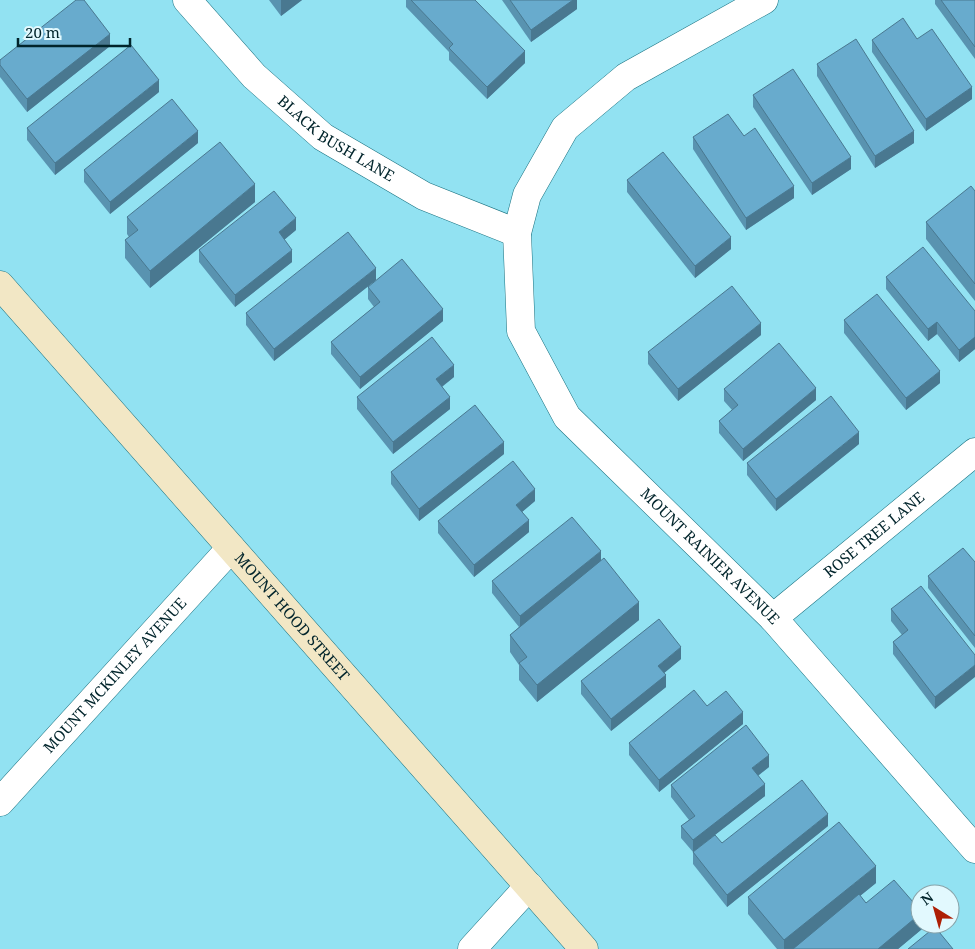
<svg xmlns="http://www.w3.org/2000/svg" width="975" height="949" font-family="'Noto Serif',serif">
<rect width="100%" height="100%" fill="#92e2f2"/>
<g fill="none" stroke-linecap="round" stroke-linejoin="round">
<g stroke="#1a7281" stroke-width="29">
<g id="street">
<path id="s1" d="M187 0 254 76 323 137 424 196 517 233"/>
<path id="s2" d="M764 0 626 77 565 128 527 195 517 233 521 331 567 417 773 618 975 849"/>
<path id="s3" d="M773 618 975 452"/>
<path id="s4" d="M0 802 231 548"/>
<path d="M472 949 529 886"/>
</g>
</g>
<g stroke="#1a7281" stroke-width="29">
<g id="secondary">
<path id="s5" d="M0 285 584 949"/>
</g>
</g>
<use href="#street" stroke="#fff" stroke-width="28"/>
<use href="#secondary" stroke="#f2e7c5" stroke-width="28"/>
</g>
<g fill="#5993b0">
<path d="M269 0H302L281 16Z"/>
<path d="M406 0H475L525 63 487 99 449 60V52L406 7Z"/>
<path d="M502 0H577V9L531 42Z"/>
<path d="M935 0H975V59L935 4Z"/>
<path d="M917 39 972 99 926 131 872 52V40Z"/>
<path d="M110 46 27 112 0 77V60Z"/>
<path d="M817 64 914 143 875 168 817 76Z"/>
<path d="M159 92 55 175 27 140V128Z"/>
<path d="M753 95 851 169 812 195 753 107Z"/>
<path d="M744 136 794 198 746 230 693 149V137Z"/>
<path d="M198 143 110 214 84 182V170Z"/>
<path d="M627 180 731 249 695 278 627 192Z"/>
<path d="M975 191V301L926 239V222Z"/>
<path d="M255 202 150 288 125 258V240L129 237 127 234V217Z"/>
<path d="M296 230 284 240 292 262 235 307 199 262V250Z"/>
<path d="M886 277 975 311V349L959 362 937 334 928 341 886 289Z"/>
<path d="M376 280 274 361 246 325V313Z"/>
<path d="M368 287 443 321 360 389 331 354V342L374 307 368 299Z"/>
<path d="M844 320 940 383 906 410 844 333Z"/>
<path d="M761 335 678 401 648 364V352Z"/>
<path d="M454 377 442 387 450 409 393 454 357 409V397Z"/>
<path d="M724 389 816 400 743 461 719 433V421L732 410 724 401Z"/>
<path d="M859 444 776 511 747 475V463Z"/>
<path d="M504 454 419 521 391 484V472Z"/>
<path d="M535 501 522 512 529 532 474 577 438 533V521Z"/>
<path d="M601 561 639 620 537 702 519 680V665L510 652V635L519 627 492 593V581Z"/>
<path d="M975 562V648L928 588V576Z"/>
<path d="M891 609 975 655 935 709 893 654V642L902 635 891 621Z"/>
<path d="M681 659 664 673 666 687 611 731 581 694V681Z"/>
<path d="M707 706 743 724 659 792 629 755V743Z"/>
<path d="M769 767 758 776 765 796 693 852 681 838V826L689 820 671 797V785Z"/>
<path d="M828 826 727 907 693 864V852L722 843Z"/>
<path d="M876 883 860 896 866 903 922 924V929L898 949H777L748 914V897Z"/>
</g>
<g fill="#497890">
<path d="M281 0H302L281 16Z"/>
<path d="M573 0H577V9L531 42V30Z"/>
<path d="M110 34V46L27 112V99Z"/>
<path d="M525 51V63L487 99V87Z"/>
<path d="M159 80V92L55 175V163Z"/>
<path d="M972 87V99L926 131V119Z"/>
<path d="M198 131V143L110 214V202Z"/>
<path d="M914 131V143L875 168V156Z"/>
<path d="M851 157V169L812 195V183Z"/>
<path d="M255 184V202L150 288V271Z"/>
<path d="M794 186V198L746 230V218Z"/>
<path d="M296 218V230L279 244V232Z"/>
<path d="M731 237V249L695 278V266Z"/>
<path d="M292 250V262L235 307V295Z"/>
<path d="M376 268V280L274 361V349Z"/>
<path d="M443 309V321L360 389V377Z"/>
<path d="M937 322V334L928 341V329Z"/>
<path d="M761 323V335L678 401V389Z"/>
<path d="M975 337V349L959 362V350Z"/>
<path d="M454 365V377L436 391V379Z"/>
<path d="M940 371V383L906 410V398Z"/>
<path d="M816 388V400L743 461V449Z"/>
<path d="M450 397V409L393 454V442Z"/>
<path d="M859 432V444L776 511V499Z"/>
<path d="M504 442V454L419 521V509Z"/>
<path d="M535 489V501L516 517V505Z"/>
<path d="M529 520V532L474 577V565Z"/>
<path d="M601 551V563L520 628V616Z"/>
<path d="M639 602V620L537 702V685Z"/>
<path d="M681 647V659L658 678V666Z"/>
<path d="M975 665V677L935 709V697Z"/>
<path d="M666 675V687L611 731V719Z"/>
<path d="M743 712V724L659 792V780Z"/>
<path d="M769 755V767L752 780V768Z"/>
<path d="M765 784V796L693 852V840Z"/>
<path d="M828 814V826L727 907V895Z"/>
<path d="M876 866V883L794 949H784V940Z"/>
<path d="M920 914V924H922V929L898 949H878Z"/>
</g>
<g fill="#68abcd" stroke="#497890">
<path d="M76 0H84L110 34 27 99 0 65V60Z"/>
<path d="M411 0H475L525 51 487 87 449 48 453 44Z"/>
<path d="M510 0H573L531 30Z"/>
<path d="M941 0H975V47Z"/>
<path d="M903 18 917 39 932 29 972 87 926 119 872 40Z"/>
<path d="M856 39 914 131 875 156 817 64Z"/>
<path d="M131 45 159 80 55 163 27 128Z"/>
<path d="M793 69 851 157 812 183 753 95Z"/>
<path d="M172 99 198 131 110 202 84 170Z"/>
<path d="M728 114 744 136 755 128 794 186 746 218 693 137Z"/>
<path d="M220 142 255 184 150 271 125 240 138 230 127 217Z"/>
<path d="M663 152 731 237 695 266 627 180Z"/>
<path d="M971 186 975 191V284L926 222Z"/>
<path d="M274 191 296 218 279 232 292 250 235 295 199 250Z"/>
<path d="M348 232 376 268 274 349 246 313Z"/>
<path d="M923 247 975 311V337L959 350 937 322 928 329 886 277Z"/>
<path d="M402 259 443 309 360 377 331 342 380 302 368 287Z"/>
<path d="M732 286 761 323 678 389 648 352Z"/>
<path d="M877 294 940 371 906 398 844 320Z"/>
<path d="M432 337 454 365 436 379 450 397 393 442 357 397Z"/>
<path d="M779 343 816 388 743 449 719 421 738 405 724 389Z"/>
<path d="M831 396 859 432 776 499 747 463Z"/>
<path d="M475 405 504 442 419 509 391 472Z"/>
<path d="M513 461 535 489 516 505 529 520 474 565 438 521Z"/>
<path d="M572 517 601 551 520 616 492 581Z"/>
<path d="M963 548 975 562V636L928 576Z"/>
<path d="M604 558 639 602 537 685 519 663 527 657 510 635Z"/>
<path d="M921 586 975 655V665L935 697 893 642 908 630 891 609Z"/>
<path d="M659 619 681 647 658 666 666 675 611 719 581 681Z"/>
<path d="M694 690 707 706 726 691 743 712 659 780 629 743Z"/>
<path d="M746 725 769 755 752 768 765 784 693 840 681 826 695 816 671 785Z"/>
<path d="M802 780 828 814 727 895 693 852 715 835 722 843Z"/>
<path d="M839 822 876 866 784 940 748 897Z"/>
<path d="M894 880 920 910V914L878 949H793L859 894 866 903Z"/>
<path d="M935 927 953 949H908Z"/>
</g>
<g text-anchor="middle" stroke-width="5" stroke-linejoin="round" paint-order="stroke">
<g font-size="15" fill="#01242b" stroke="#e2f9fe">
<text dy="5" stroke="none"><textPath href="#s1" startOffset="205">BLACK BUSH LANE</textPath></text>
<text dy="5" stroke="none"><textPath href="#s3" startOffset="131">ROSE TREE LANE</textPath></text>
<text dy="5" stroke="none"><textPath href="#s2" startOffset="749">MOUNT RAINIER AVENUE</textPath></text>
<text dy="5" stroke="none"><textPath href="#s5" startOffset="442">MOUNT HOOD STREET</textPath></text>
<text dy="5" stroke="none"><textPath href="#s4" startOffset="171">MOUNT MCKINLEY AVENUE</textPath></text>
</g>
</g>
<g transform="translate(935 909) rotate(323)"><circle r="24" fill="#e2f9fe" stroke="#88a4aa"/>
<path d="M0-4L9 19L0 12L-9 19Z" fill="#ad1f05"/>
<text y="-8" font-size="14" font-weight="bold" text-anchor="middle" fill="#01242b">N</text>
</g>
<path d="M18 38v8h112v-8" fill="none" stroke="#01242b" stroke-width="2.5"/>
<text x="25" y="38" font-size="15" fill="#01242b" stroke="#e2f9fe" stroke-width="4" paint-order="stroke">20 m</text>
</svg>
